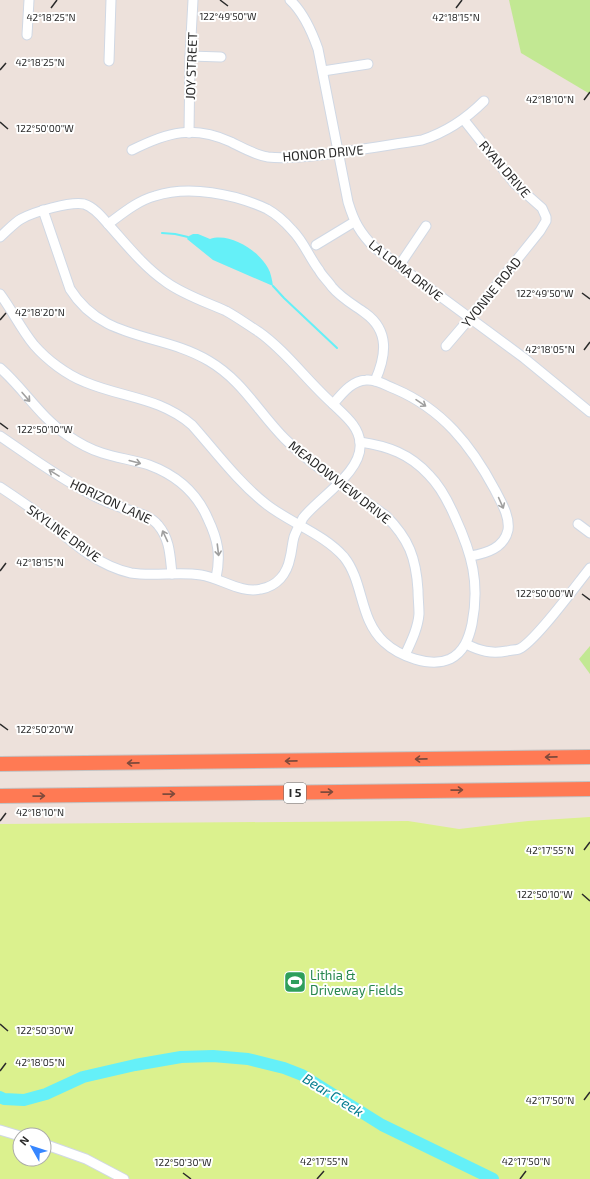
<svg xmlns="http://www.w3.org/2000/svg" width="590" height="1179" font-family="'Exo 2',sans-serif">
<rect width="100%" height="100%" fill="#ede1db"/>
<g fill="#c2e893">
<path d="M509 0H590V94L521 53Z"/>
<path d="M590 646V674L579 659Z"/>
</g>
<path fill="#dbf18e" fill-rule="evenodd" d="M590 817V1179H0V824L408 821 459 829 528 821ZM20 1135H44V1159H20Z"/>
<path fill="#65f0f8" d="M193 234H198L210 239C230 232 259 251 268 268 271 273 272 280 273 286L213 260 187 239 189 236Z"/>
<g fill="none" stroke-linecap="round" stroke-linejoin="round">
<g stroke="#65f0f8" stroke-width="2">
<path d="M162 233 175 234 188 237"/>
<path d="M273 286 284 298 337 348"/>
</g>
<path stroke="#65f0f8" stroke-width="12" d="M0 1097 4 1099 24 1100 46 1094 83 1077 135 1065 181 1057 213 1056 248 1059 284 1068 302 1075 382 1125 493 1179"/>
<g stroke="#d0d8e4" stroke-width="11">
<g id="minor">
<path d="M290 0C304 13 312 32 318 49L348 202C354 222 360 233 375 248L524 358 590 412"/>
<path d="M27 35 29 0"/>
<path d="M190 56 221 57"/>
<path d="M109 61 111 0"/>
<path d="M323 71 368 64"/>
<path d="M189 133 190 56 193 0"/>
<path d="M132 150C168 132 193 125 231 142 243 148 255 155 268 157 285 159 303 157 320 155 354 151 388 145 422 140 447 132 466 119 484 101"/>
<path d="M43 210 70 289C103 342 161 332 209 361 243 381 258 412 285 439 315 468 352 491 386 516 409 539 416 558 418 590 418 598 419 606 419 614 418 628 411 642 405 655"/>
<path d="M0 237C7 231 14 223 21 219 33 212 71 201 84 204 94 207 102 217 108 224"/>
<path d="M316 245 354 222"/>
<path d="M399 266 426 226"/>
<path d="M0 294C12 310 21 329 34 345 47 360 67 375 85 382 123 398 159 397 192 425 216 452 238 482 266 504 290 523 324 534 344 557 364 582 359 619 384 642 399 656 430 668 450 659 464 652 469 638 472 624 480 583 472 554 455 517 448 501 441 487 429 475 410 454 388 446 360 442"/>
<path d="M446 346 470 318 540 231 546 221V217L542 208 515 184 464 120"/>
<path d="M0 368C24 389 40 417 67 435 77 442 89 449 102 453 117 458 134 460 149 465 176 475 197 493 208 519 218 540 221 555 216 578"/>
<path d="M333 404C308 382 286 351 259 332 248 325 237 317 226 311 206 302 184 295 166 282 144 267 126 244 108 224 123 213 137 201 155 196 189 185 235 194 267 209 276 214 285 222 292 230 304 242 309 257 319 270 322 276 328 281 332 287 341 298 354 305 365 313 390 331 386 356 375 381"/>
<path d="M0 436C28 455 56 476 87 492 97 498 109 503 120 507 133 512 149 514 158 525 170 539 170 556 172 574"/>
<path d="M0 487C12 495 24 503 35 511 64 534 93 565 131 573 154 577 177 571 201 575 221 578 241 594 261 589 277 586 287 574 290 558 292 551 292 544 294 537 296 531 300 524 303 518 319 497 363 472 360 443 359 426 344 415 333 404 342 394 351 381 366 380 376 379 385 385 395 389 442 409 471 445 495 490 501 502 510 516 508 530 504 548 487 553 471 556"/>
<path d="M578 524 590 533"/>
<path d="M466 644C480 651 491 654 507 651 511 650 516 650 519 649 535 642 577 584 590 568"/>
<path d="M0 1130 20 1136"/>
<path d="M44 1144 86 1159 124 1179"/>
</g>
</g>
<g stroke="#c3c3c3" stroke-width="16">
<g id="highway">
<path d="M0 764 590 757"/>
<path d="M0 796 590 789"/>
</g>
</g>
<use href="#minor" stroke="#fff" stroke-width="9"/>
<use href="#highway" stroke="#ff7a54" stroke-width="14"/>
</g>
<defs><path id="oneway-shaft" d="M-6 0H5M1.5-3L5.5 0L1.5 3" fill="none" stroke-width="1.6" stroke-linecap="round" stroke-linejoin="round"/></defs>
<g stroke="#9f9f9f">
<use href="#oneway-shaft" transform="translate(26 397) rotate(49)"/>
<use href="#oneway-shaft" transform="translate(421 403) rotate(34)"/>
<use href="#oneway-shaft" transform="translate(135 462) rotate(15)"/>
<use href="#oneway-shaft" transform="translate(54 473) rotate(-148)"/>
<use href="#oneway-shaft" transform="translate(501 503) rotate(66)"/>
<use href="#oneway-shaft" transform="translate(165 536) rotate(-115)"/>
<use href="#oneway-shaft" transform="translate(218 550) rotate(83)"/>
</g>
<g stroke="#7f4a3b">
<use href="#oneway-shaft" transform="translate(551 757) rotate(179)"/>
<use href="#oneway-shaft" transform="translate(421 759) rotate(179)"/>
<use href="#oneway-shaft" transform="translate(291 761) rotate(179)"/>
<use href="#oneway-shaft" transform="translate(133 763) rotate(179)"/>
<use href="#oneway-shaft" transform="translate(457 790) rotate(-1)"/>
<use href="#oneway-shaft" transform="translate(327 792) rotate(-1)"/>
<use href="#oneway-shaft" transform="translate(169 794) rotate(-1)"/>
<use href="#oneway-shaft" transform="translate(39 796) rotate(-1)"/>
</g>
<path fill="none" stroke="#2a2a2a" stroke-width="1.5" d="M220 0 228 6M51 8 57 0M456 8 462 0M0 70 6 63M584 100 590 92M0 122 8 129M582 293 590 299M0 320 6 313M584 350 590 342M0 423 8 429M0 571 6 563M582 594 590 600M0 724 8 730M0 821 6 813M584 850 590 842M582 894 590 901M0 1024 8 1031M0 1071 6 1063M584 1100 590 1092M183 1173 191 1179M317 1179 324 1171M520 1179 526 1171"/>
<defs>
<g id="stadium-square" transform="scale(1.15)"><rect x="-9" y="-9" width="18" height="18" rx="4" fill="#2e9e5b" stroke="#fff"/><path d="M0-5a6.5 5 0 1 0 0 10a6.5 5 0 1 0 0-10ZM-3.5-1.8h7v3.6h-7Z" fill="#fff"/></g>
</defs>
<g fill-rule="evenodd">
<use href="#stadium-square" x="295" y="982"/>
</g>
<g text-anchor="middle" stroke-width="4" stroke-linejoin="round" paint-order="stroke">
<rect fill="#fff" stroke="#6a6a6a" stroke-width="1" x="284" y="783" width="22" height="20" rx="3"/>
<g font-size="12" font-weight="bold" fill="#2a2a2a">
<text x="295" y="797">I 5</text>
</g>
<g font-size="13" fill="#2a2a2a" stroke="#fff">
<text transform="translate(191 66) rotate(-88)" y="5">JOY STREET</text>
<text transform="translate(323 153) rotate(-5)" y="5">HONOR DRIVE</text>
<text transform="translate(505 169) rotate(49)" y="5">RYAN DRIVE</text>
<text transform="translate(406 270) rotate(38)" y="5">LA LOMA DRIVE</text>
<text transform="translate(491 292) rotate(-51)" y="5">YVONNE ROAD</text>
<text transform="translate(340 482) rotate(38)" y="5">MEADOWVIEW DRIVE</text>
<text transform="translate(111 501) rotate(25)" y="5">HORIZON LANE</text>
<text transform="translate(64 533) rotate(36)" y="5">SKYLINE DRIVE</text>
</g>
<g font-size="13" fill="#27864d" stroke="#fff" text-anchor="start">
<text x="310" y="980">Lithia &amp;<tspan x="310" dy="15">Driveway Fields</tspan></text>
</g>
<g font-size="14" font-style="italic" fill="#057d8f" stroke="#fff">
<text transform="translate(333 1095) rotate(32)" y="5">Bear Creek</text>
</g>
</g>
<g font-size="10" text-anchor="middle" fill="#2a2a2a" stroke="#fff" stroke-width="4" stroke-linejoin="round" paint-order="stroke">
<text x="228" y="20">122°49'50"W</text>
<text x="51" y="21">42°18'25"N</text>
<text x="456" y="21">42°18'15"N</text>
<text x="40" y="66">42°18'25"N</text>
<text x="550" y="103">42°18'10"N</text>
<text x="45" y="132">122°50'00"W</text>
<text x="545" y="297">122°49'50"W</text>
<text x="40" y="316">42°18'20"N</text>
<text x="550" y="353">42°18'05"N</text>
<text x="45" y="433">122°50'10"W</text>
<text x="40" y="566">42°18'15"N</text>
<text x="545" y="597">122°50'00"W</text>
<text x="45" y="733">122°50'20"W</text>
<text x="40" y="816">42°18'10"N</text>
<text x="550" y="854">42°17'55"N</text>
<text x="545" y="898">122°50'10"W</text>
<text x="45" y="1034">122°50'30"W</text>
<text x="40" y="1066">42°18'05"N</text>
<text x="550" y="1104">42°17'50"N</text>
<text x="324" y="1165">42°17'55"N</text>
<text x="526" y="1165">42°17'50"N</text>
<text x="183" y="1166">122°50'30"W</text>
</g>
<g transform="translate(32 1147) rotate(309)"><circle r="19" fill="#ffffff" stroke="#aaaaaa"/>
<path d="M0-3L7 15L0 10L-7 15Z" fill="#3686ff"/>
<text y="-6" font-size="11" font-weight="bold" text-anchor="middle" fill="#2a2a2a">N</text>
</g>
</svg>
